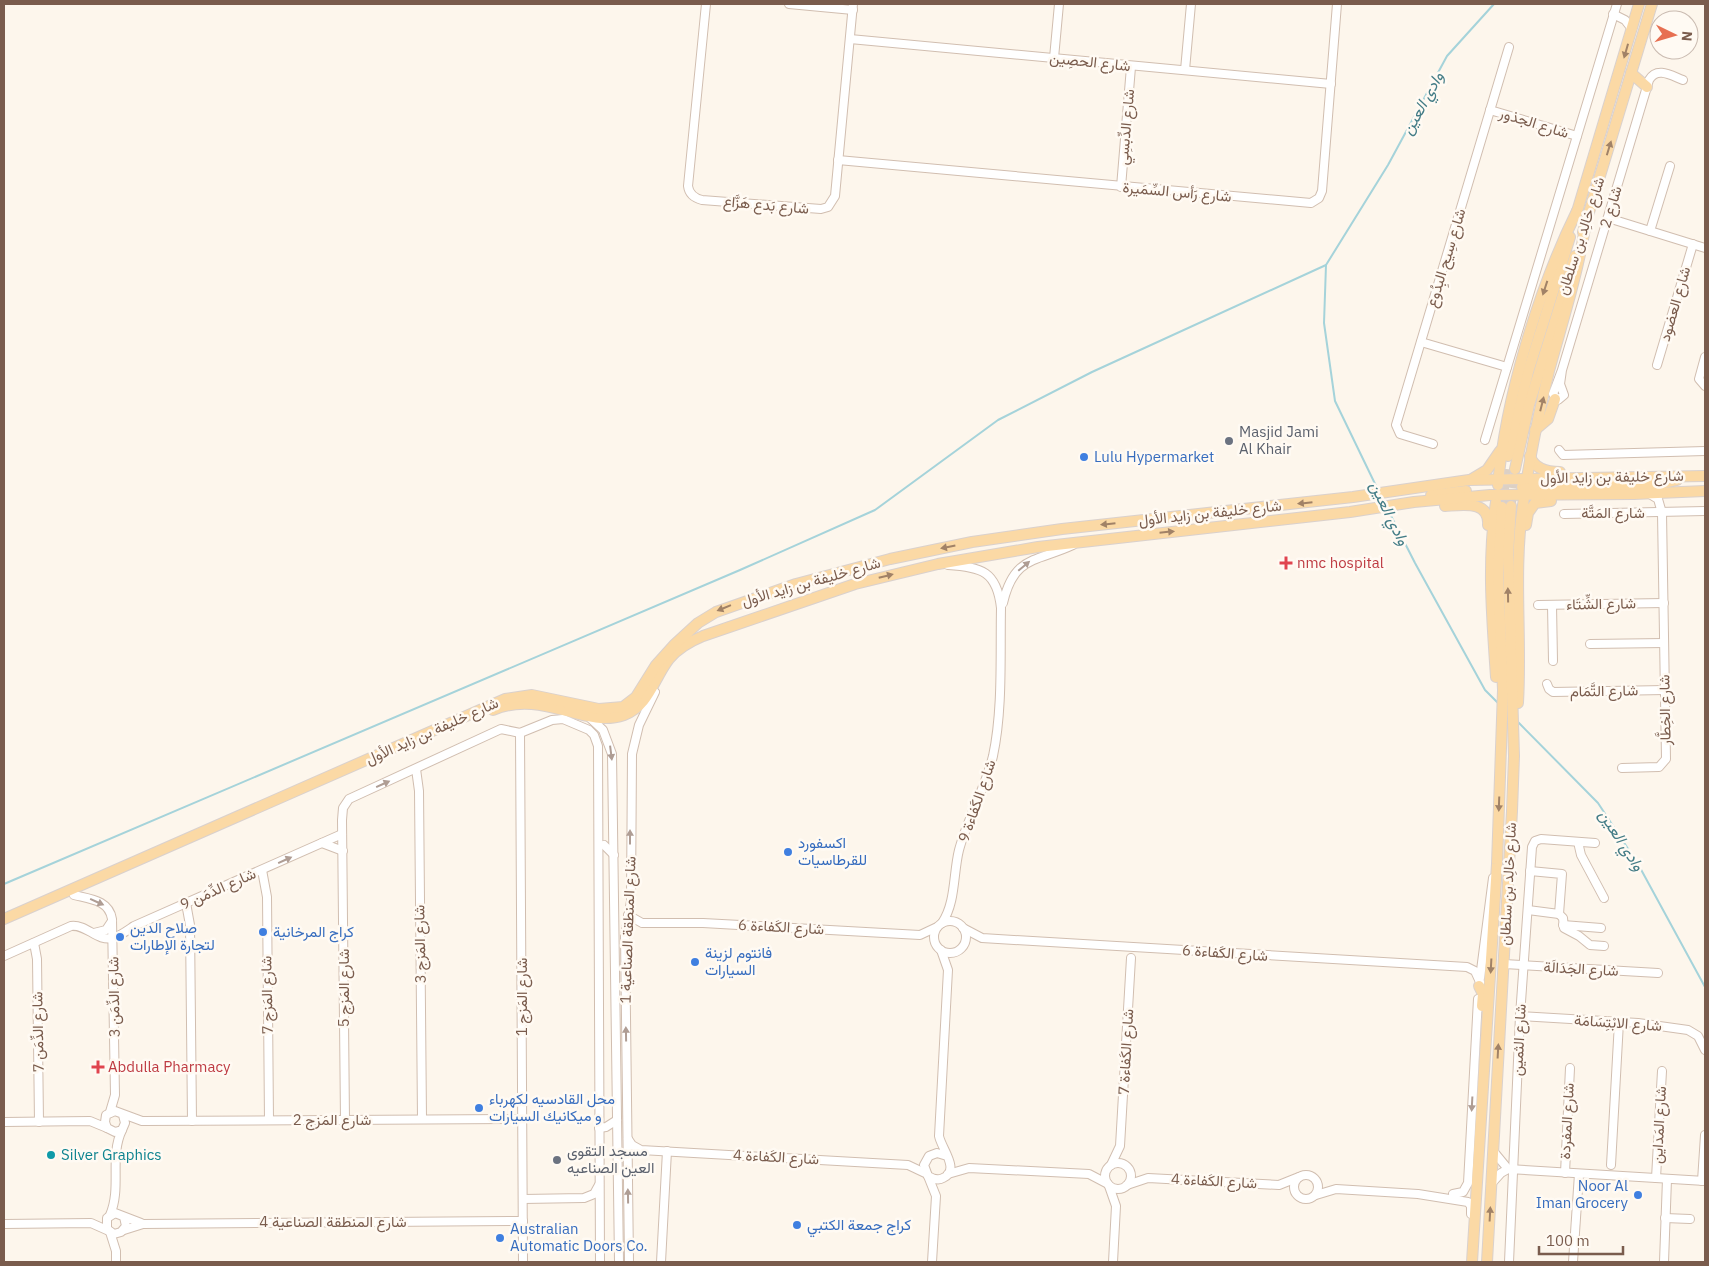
<svg xmlns="http://www.w3.org/2000/svg" width="1709" height="1266" font-family="'IBM Plex Sans',Vazirmatn,sans-serif">
<rect width="100%" height="100%" fill="#fdf6ec"/>
<g fill="none" stroke-linecap="round" stroke-linejoin="round">
<g stroke="#a5d3da" stroke-width="2">
<path d="M1378 490 1335 401 1324 323 1326 265 1388 165 1447 56 1494 4"/>
<path d="M1388 510 1415 563 1485 690 1498 703"/>
<path d="M1518 722 1598 803 1638 864 1705 987"/>
<path d="M4 884 740 570 875 510 998 420 1092 372 1326 265"/>
</g>
<g stroke="#dcd0c4" stroke-width="10" stroke-dasharray="10 5" stroke-linecap="butt">
<path d="M1511 503 1515 469"/>
<path d="M1502 507 1506 469"/>
</g>
<g stroke="#d1beb0" stroke-width="10">
<g id="minor">
<path d="M706 4 688 186C689 194 694 198 702 200L821 209 828 207 835 196 853 4"/>
<path d="M789 4 853 10"/>
<path d="M1613 14 1625 20 1632 29"/>
<path d="M850 39 1331 84"/>
<path d="M1054 58 1059 4"/>
<path d="M1185 70 1191 4"/>
<path d="M1490 110 1577 136"/>
<path d="M838 160 1311 203 1319 198 1322 191 1337 4"/>
<path d="M1121 187 1131 67"/>
<path d="M1608 218 1705 248"/>
<path d="M1650 231 1670 166"/>
<path d="M1421 342 1507 367"/>
<path d="M1705 357 1699 379 1705 386"/>
<path d="M1657 365 1693 244"/>
<path d="M1562 370 1553 394 1558 400 1564 395 1560 384 1562 370 1649 80C1657 66 1672 76 1683 80"/>
<path d="M1485 440 1617 4"/>
<path d="M1433 444 1400 434 1396 425 1509 47"/>
<path d="M1559 450 1563 455 1705 451"/>
<path d="M1564 514 1705 511"/>
<path d="M1003 603C1014 555 1037 562 1073 545"/>
<path d="M1538 605 1664 603"/>
<path d="M1552 605 1553 661"/>
<path d="M1590 644 1664 643"/>
<path d="M1547 684 1549 689 1553 692 1665 690"/>
<path d="M589 717 603 730 612 754 619 1262"/>
<path d="M520 733 523 1262"/>
<path d="M1622 768 1659 767 1666 759 1662 513 1658 499 1648 493"/>
<path d="M416 769 419 791 422 1119"/>
<path d="M1578 842 1581 855 1604 898"/>
<path d="M322 843 343 851"/>
<path d="M604 845 614 855"/>
<path d="M262 870 267 897 269 1120"/>
<path d="M1530 871 1562 874 1559 914 1563 918 1564 928 1579 936 1590 945 1604 946"/>
<path d="M74 895C90 899 109 900 112 919L115 1095 110 1112"/>
<path d="M186 903 190 925 192 1121"/>
<path d="M1528 910 1559 914"/>
<path d="M628 915 642 923H703L920 935 937 927"/>
<circle cx="950" cy="937" r="16"/>
<path d="M942 923C956 902 953 874 959 850 968 817 985 789 993 756 1003 709 1000 656 1001 608 997 571 981 567 948 565"/>
<path d="M1563 925 1601 928"/>
<path d="M963 928 982 938 1467 967 1475 971 1480 982"/>
<path d="M94 933 106 930 112 921"/>
<path d="M34 943 37 959 39 1122"/>
<path d="M941 950 948 970 939 1136C941 1148 961 1170 943 1178 938 1181 933 1179 928 1176L924 1165 929 1156 937 1153 947 1156"/>
<path d="M4 956 71 926C87 924 97 942 113 938 120 936 128 930 134 926L342 834"/>
<path d="M1504 964 1658 973"/>
<path d="M1480 978 1493 878"/>
<path d="M1520 1016 1638 1023 1688 1030 1698 1036 1705 1050"/>
<path d="M123 1115 125 1123 122 1130 115 1132 107 1128 105 1122 106 1115 115 1111 142 1121 522 1119"/>
<path d="M345 1120 342 820 343 808 349 799 501 729 520 733 552 720 563 719 589 730 594 735 598 746 600 1262"/>
<path d="M4 1122 90 1121 107 1128"/>
<path d="M599 1128 606 1127 617 1120"/>
<path d="M628 1139 632 1145 641 1150 908 1165 927 1174"/>
<path d="M1494 1152 1508 1169"/>
<circle cx="1118" cy="1176" r="13"/>
<path d="M1111 1165 1120 1146 1131 958"/>
<path d="M1611 1165 1619 1022"/>
<path d="M1565 1173 1570 1068"/>
<path d="M948 1174 969 1168 1089 1174 1108 1184"/>
<circle cx="1306" cy="1187" r="12"/>
<path d="M928 1176 936 1196 932 1262"/>
<path d="M1656 1178 1662 1071"/>
<path d="M1702 1181 1705 1135"/>
<path d="M1491 1184 1501 1173 1508 1169 1705 1181"/>
<path d="M1127 1185 1148 1178 1279 1185 1299 1177"/>
<path d="M1109 1186 1116 1206 1113 1262"/>
<path d="M1453 1194 1463 1192 1468 1183 1478 999"/>
<path d="M1316 1195 1336 1189 1418 1194 1468 1202 1471 1206V1214"/>
<path d="M523 1199 584 1198 594 1194 599 1185"/>
<path d="M110 1215C122 1187 109 1157 122 1130"/>
<path d="M124 1217 126 1226 121 1232 114 1234 107 1229V1218L115 1213 141 1223"/>
<path d="M1665 1218 1690 1219"/>
<path d="M4 1224 91 1223 109 1231"/>
<path d="M124 1230 143 1224 523 1221"/>
<path d="M110 1232 116 1251V1262"/>
<path d="M629 1262 625 936 631 901 632 754 639 725 655 692"/>
<path d="M661 1262 667 1151"/>
<path d="M1509 1262 1520 1016 1532 847 1535 841 1541 839 1595 843"/>
<path d="M1573 1262 1579 1174"/>
<path d="M1664 1262 1667 1179"/>
</g>
</g>
<g stroke="#dad1cd" stroke-width="12">
<g id="major">
<path d="M1631 73 1647 87"/>
<path d="M1576 215 1639 4"/>
<path d="M1583 232 1652 4"/>
<path d="M1535 430 1548 419 1555 399"/>
<path d="M1508 456 1528 372 1570 237"/>
<path d="M1530 456C1534 469 1548 472 1560 472"/>
<path d="M1515 469 1529 405 1575 256"/>
<path d="M1472 479 1487 470 1500 451"/>
<path d="M1498 485C1505 399 1539 288 1577 211"/>
<path d="M1522 487 1660 484 1677 480"/>
<path d="M1431 495 1466 491"/>
<path d="M1445 506C1463 505 1490 500 1488 525"/>
<path d="M1526 525 1528 513 1535 503 1551 501"/>
<path d="M1496 677C1492 618 1487 561 1496 502"/>
<path d="M1518 703C1522 637 1513 571 1523 505 1529 460 1538 416 1549 371 1562 323 1577 277 1585 228"/>
<path d="M493 710C543 689 584 729 624 715 649 706 654 678 669 659 678 648 691 641 703 636L855 584 938 564 1038 547 1350 512 1414 502 1490 495 1634 494 1705 491"/>
<path d="M4 919 505 699 532 695 599 709 623 707 636 697 656 665 674 645 698 623 716 612 796 584 890 559 972 542 1062 529 1353 497 1469 480 1705 476"/>
<path d="M1479 986 1483 994 1482 1006"/>
<path d="M1472 1262 1497 864 1503 690 1498 573 1502 507"/>
<path d="M1487 1262 1512 811 1514 756 1508 555 1511 506"/>
</g>
</g>
<use href="#minor" stroke="#fff" stroke-width="8"/>
<use href="#major" stroke="#fbd9a5" stroke-width="10"/>
</g>
<defs><path id="oneway-solid" d="M-6-.8H1V-3.2L6.5 0L1 3.2V.8H-6Z" transform="scale(1.25)"/></defs>
<g fill="#a18267">
<use href="#oneway-solid" transform="translate(1626 51) rotate(106)"/>
<use href="#oneway-solid" transform="translate(1609 148) rotate(-73)"/>
<use href="#oneway-solid" transform="translate(1545 288) rotate(108)"/>
<use href="#oneway-solid" transform="translate(1542 404) rotate(-76)"/>
<use href="#oneway-solid" transform="translate(1305 503) rotate(174)"/>
<use href="#oneway-solid" transform="translate(1108 524) rotate(174)"/>
<use href="#oneway-solid" transform="translate(1167 532) rotate(-6)"/>
<use href="#oneway-solid" transform="translate(948 547) rotate(169)"/>
<use href="#oneway-solid" transform="translate(886 576) rotate(-14)"/>
<use href="#oneway-solid" transform="translate(1508 595) rotate(-91)"/>
<use href="#oneway-solid" transform="translate(724 608) rotate(158)"/>
<use href="#oneway-solid" transform="translate(1499 804) rotate(92)"/>
<use href="#oneway-solid" transform="translate(1491 966) rotate(93)"/>
<use href="#oneway-solid" transform="translate(1498 1051) rotate(-87)"/>
<use href="#oneway-solid" transform="translate(1490 1214) rotate(-87)"/>
</g>
<g fill="#af9d94">
<use href="#oneway-solid" transform="translate(1024 566) rotate(-40)"/>
<use href="#oneway-solid" transform="translate(611 753) rotate(83)"/>
<use href="#oneway-solid" transform="translate(383 784) rotate(-24)"/>
<use href="#oneway-solid" transform="translate(630 837) rotate(-90)"/>
<use href="#oneway-solid" transform="translate(285 860) rotate(-24)"/>
<use href="#oneway-solid" transform="translate(97 902) rotate(24)"/>
<use href="#oneway-solid" transform="translate(626 1034) rotate(-91)"/>
<use href="#oneway-solid" transform="translate(1472 1104) rotate(93)"/>
<use href="#oneway-solid" transform="translate(628 1196) rotate(-91)"/>
</g>
<g fill="#6b7280" stroke="#fffaf3" stroke-width="2">
<circle cx="1229" cy="441" r="5"/>
<circle cx="557" cy="1160" r="5"/>
</g>
<g fill="#3f7fe0" stroke="#fffaf3" stroke-width="2">
<circle cx="1084" cy="457" r="5"/>
<circle cx="788" cy="852" r="5"/>
<circle cx="263" cy="932" r="5"/>
<circle cx="120" cy="937" r="5"/>
<circle cx="695" cy="962" r="5"/>
<circle cx="479" cy="1108" r="5"/>
<circle cx="1638" cy="1195" r="5"/>
<circle cx="797" cy="1225" r="5"/>
<circle cx="500" cy="1238" r="5"/>
</g>
<g fill="#e0444e" stroke="#fffaf3" stroke-width="2">
<path d="M1283.5 555.5h5v5h5v5h-5v5h-5v-5h-5v-5h5z"/>
<path d="M95.5 1059.5h5v5h5v5h-5v5h-5v-5h-5v-5h5z"/>
</g>
<circle fill="#0f9aa8" stroke="#fffaf3" stroke-width="2" cx="51" cy="1155" r="5"/>
<g text-anchor="middle" stroke-width="5" stroke-linejoin="round" paint-order="stroke">
<g font-size="15" fill="#7a5c4d" stroke="#fffaf3">
<text transform="translate(1090 62) rotate(6)" y="5">شارع الحصِين</text>
<text transform="translate(1534 123) rotate(17)" y="5">شارع الجذور</text>
<text transform="translate(1126 127) rotate(-85)" y="5">شارع الدِّبسِي</text>
<text transform="translate(1177 192) rotate(5)" y="5">شارع رَأس السِّمَيرة</text>
<text transform="translate(766 205) rotate(5)" y="5">شارع بَدع هَزَّاع</text>
<text transform="translate(1611 207) rotate(-73)" y="5">شارع 2</text>
<text transform="translate(1581 236) rotate(-72)" y="5">شارع خالِد بن سلطان</text>
<text transform="translate(1446 258) rotate(-73)" y="5">شارع سِيح البِدُوع</text>
<text transform="translate(1675 304) rotate(-74)" y="5">شارع العضود</text>
<text transform="translate(1612 477) rotate(-1)" y="5">شارع خليفة بن زايد الأول</text>
<text transform="translate(1210 513) rotate(-6)" y="5">شارع خليفة بن زايد الأول</text>
<text x="1613" y="518">شارع المَتَّة</text>
<text transform="translate(811 582) rotate(-16)" y="5">شارع خليفة بن زايد الأول</text>
<text transform="translate(1601 604) rotate(-1)" y="5">شارع الشِّتَاء</text>
<text transform="translate(1604 691) rotate(-1)" y="5">شارع التَّمَام</text>
<text transform="translate(1665 710) rotate(-91)" y="5">شارع الخِطَّار</text>
<text transform="translate(432 731) rotate(-24)" y="5">شارع خليفة بن زايد الأول</text>
<text transform="translate(977 801) rotate(-71)" y="5">شارع الكَفاءة 9</text>
<text transform="translate(1508 884) rotate(-87)" y="5">شارع خالِد بن سلطان</text>
<text transform="translate(218 889) rotate(-24)" y="5">شارع الدِّمَن 9</text>
<text transform="translate(781 927) rotate(3)" y="5">شارع الكَفاءة 6</text>
<text transform="translate(628 930) rotate(-88)" y="5">شارع المنطقة الصناعية 1</text>
<text transform="translate(420 944) rotate(-91)" y="5">شارع المَزج 3</text>
<text transform="translate(1225 953) rotate(4)" y="5">شارع الكَفاءة 6</text>
<text transform="translate(1581 969) rotate(3)" y="5">شارع الجَدَالَة</text>
<text transform="translate(344 988) rotate(-90)" y="5">شارع المَزج 5</text>
<text transform="translate(267 995) rotate(-91)" y="5">شارع المَزج 7</text>
<text transform="translate(114 997) rotate(-91)" y="5">شارع الدِّمَن 3</text>
<text transform="translate(522 997) rotate(-90)" y="5">شارع المَزج 1</text>
<text transform="translate(1618 1023) rotate(4)" y="5">شارع الابْتِسَامَة</text>
<text transform="translate(38 1032) rotate(-91)" y="5">شارع الدِّمَن 7</text>
<text transform="translate(1519 1040) rotate(-87)" y="5">شارع الثمين</text>
<text transform="translate(1126 1052) rotate(-87)" y="5">شارع الكَفاءة 7</text>
<text x="332" y="1125">شارع المَزج 2</text>
<text transform="translate(1567 1121) rotate(-87)" y="5">شارع المفردة</text>
<text transform="translate(1659 1125) rotate(-87)" y="5">شارع المَداين</text>
<text transform="translate(776 1157) rotate(3)" y="5">شارع الكَفاءة 4</text>
<text transform="translate(1214 1181) rotate(3)" y="5">شارع الكَفاءة 4</text>
<text x="333" y="1227">شارع المنطقة الصناعية 4</text>
</g>
<g font-size="15" fill="#5b616d" stroke="#fffaf3" text-anchor="start">
<text x="1239" y="437">Masjid Jami<tspan x="1239" dy="17">Al Khair</tspan></text>
<text x="567" y="1156">مسجد التقوى<tspan x="567" dy="17">العين الصناعيه</tspan></text>
</g>
<g font-size="15" fill="#366cbe" stroke="#fffaf3" text-anchor="start">
<text x="1094" y="462">Lulu Hypermarket</text>
<text x="798" y="848">اكسفورد<tspan x="798" dy="17">للقرطاسيات</tspan></text>
<text x="130" y="933">صلاح الدين<tspan x="130" dy="17">لتجارة الإطارات</tspan></text>
<text x="273" y="937">كراج المرخانية</text>
<text x="705" y="958">فانتوم لزينة<tspan x="705" dy="17">السيارات</tspan></text>
<text x="489" y="1104">محل القادسيه لكهرباء<tspan x="489" dy="17">و ميكانيك السيارات</tspan></text>
<text x="1628" y="1191" text-anchor="end">Noor Al<tspan x="1628" dy="17">Iman Grocery</tspan></text>
<text x="807" y="1230">كراج جمعة الكتبي</text>
<text x="510" y="1234">Australian<tspan x="510" dy="17">Automatic Doors Co.</tspan></text>
</g>
<g font-size="15" fill="#be3a42" stroke="#fffaf3" text-anchor="start">
<text x="1297" y="568">nmc hospital</text>
<text x="108" y="1072">Abdulla Pharmacy</text>
</g>
<g font-size="15" fill="#0d838f" stroke="#fffaf3" text-anchor="start">
<text x="61" y="1160">Silver Graphics</text>
</g>
<g font-size="16" font-style="italic" fill="#437c86" stroke="#fffaf3">
<text transform="translate(1422 103) rotate(-61)" y="6">وادي العين</text>
<text transform="translate(1390 513) rotate(64)" y="6">وادي العين</text>
<text transform="translate(1622 840) rotate(57)" y="6">وادي العين</text>
</g>
</g>
<rect width="1709" height="1266" fill="none" stroke="#7a5c4d" stroke-width="10"/>
<g transform="translate(1674 35) rotate(95)"><circle r="24" fill="#fffaf3" stroke="#cabbb1"/>
<path d="M0-4L9 19L0 12L-9 19Z" fill="#e76f51"/>
<text y="-8" font-size="14" font-weight="bold" text-anchor="middle" fill="#7a5c4d">N</text>
</g>
<path d="M1539 1246v8h84v-8" fill="none" stroke="#7a5c4d" stroke-width="2.5"/>
<text x="1546" y="1246" font-size="15" fill="#7a5c4d" stroke="#fffaf3" stroke-width="4" paint-order="stroke">100 m</text>
</svg>
